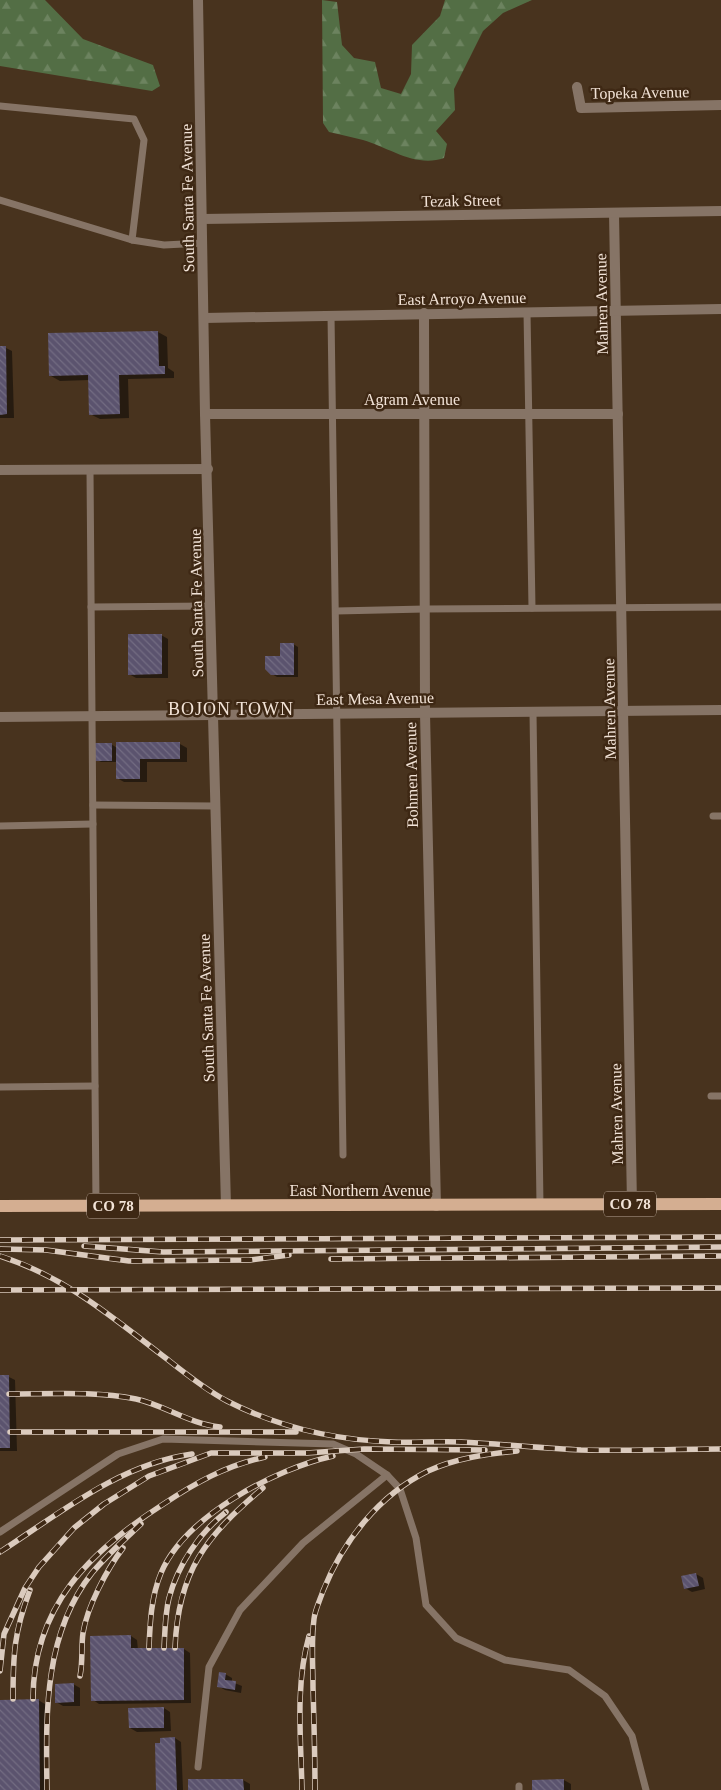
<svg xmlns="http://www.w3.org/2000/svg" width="721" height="1790" font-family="Georgia,serif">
<defs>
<pattern id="forest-firs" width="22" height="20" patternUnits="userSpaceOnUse" patternTransform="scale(1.25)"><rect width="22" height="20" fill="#536e45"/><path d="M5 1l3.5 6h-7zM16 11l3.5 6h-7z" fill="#6c835f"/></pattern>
<pattern id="building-back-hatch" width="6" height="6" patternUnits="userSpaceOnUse" patternTransform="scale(1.25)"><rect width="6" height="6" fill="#5b536e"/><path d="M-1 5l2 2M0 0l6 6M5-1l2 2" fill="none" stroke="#736c82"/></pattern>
</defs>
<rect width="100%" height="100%" fill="#48331e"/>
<g fill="url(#forest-firs)">
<path d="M0 0H45L83 39 153 65 160 86 152 91 0 66Z"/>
<path d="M322 0 337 2 342 45 354 58 375 62 381 88 401 94 411 74 412 45 440 16 445 0H532L503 13 483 31 454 89 455 110 436 131 447 144 444 158C416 168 390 148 363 140 352 137 341 135 329 132L323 123Z"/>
</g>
<g fill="#0007">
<path d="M158 332 167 337 168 368 174 372V378L128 379 129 418 100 419 90 414V380L60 381 51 376Z"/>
<path d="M0 348H6L12 351 14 418H0Z"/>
<path d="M161 635 168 639V678H136L129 674Z"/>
<path d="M293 644 298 647V677H277L272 674 281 658Z"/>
<path d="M111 744 117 748V744H180L187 748V762H147V782H124L117 778V762H101L97 760Z"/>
<path d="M0 1377H9L15 1380 17 1451H0Z"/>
<path d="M696 1574 703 1578 705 1589 692 1592 685 1588Z"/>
<path d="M131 1636 137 1640 138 1650 184 1649 190 1653 191 1703 99 1704 93 1700Z"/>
<path d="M225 1674 232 1678V1682L242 1686 241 1693 225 1690 218 1686Z"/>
<path d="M73 1684 80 1688V1706H63L56 1702Z"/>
<path d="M38 1700 45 1704 46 1790H0V1701Z"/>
<path d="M164 1708 170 1712 171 1731 137 1732 130 1728Z"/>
<path d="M175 1738 181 1742 183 1790H158Z"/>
<path d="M243 1780 250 1784V1790H189Z"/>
<path d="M564 1780 571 1784V1790H533Z"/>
</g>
<g fill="url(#building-back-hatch)">
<path d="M158 331 159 366H165V374L119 375 120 414 89 415 88 375 49 376 48 333Z"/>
<path d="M0 346H6L7 414 0 415Z"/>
<path d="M128 634H162V674L128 675Z"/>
<path d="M280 643H294V675H271L265 669V656H280Z"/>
<path d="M116 742H180V759H140V779H116Z"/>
<rect x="95" y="743" width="17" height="18"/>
<path d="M0 1375H9L10 1448H0Z"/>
<path d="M696 1573 699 1586 684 1589 681 1576Z"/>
<path d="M131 1635V1648H184V1700L91 1701 90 1636Z"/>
<path d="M219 1672 226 1673 225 1680 236 1681 235 1690 217 1687Z"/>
<path d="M74 1683V1702L55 1703V1684Z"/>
<path d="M39 1699 40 1790H0V1700Z"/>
<path d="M164 1707V1728H129L128 1708Z"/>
<path d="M175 1737 177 1790H156L155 1743H160V1738Z"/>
<path d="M188 1779H243L244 1790H188Z"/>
<path d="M564 1779V1790H532V1780Z"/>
</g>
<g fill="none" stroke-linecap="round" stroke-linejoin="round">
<g stroke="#867466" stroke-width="7">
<path d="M0 106 134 119 144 140 132 240"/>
<path d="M0 200 132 240 164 245 203 243"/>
<path d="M527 312 532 608"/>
<path d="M331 315 343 1155"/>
<path d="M90 470 96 1206"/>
<path d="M91 607 211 606"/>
<path d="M336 611 425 609 721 607"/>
<path d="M533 712 540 1205"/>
<path d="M93 805 215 806"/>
<path d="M713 816H721"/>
<path d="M0 826 93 824"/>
<path d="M0 1087 95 1086"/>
<path d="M711 1096H721"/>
<path d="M0 1532 118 1454 163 1439 333 1444 356 1454 387 1475 400 1489 416 1538 426 1605 456 1638 505 1660 569 1670 605 1696 632 1736 646 1790"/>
<path d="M198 1767 209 1667 240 1610 303 1543 387 1475"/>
<path d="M519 1786V1790"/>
</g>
<g stroke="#867466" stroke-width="10">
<path d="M577 87 581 108 721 105"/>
<path d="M614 213 632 1204"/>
<path d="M202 219 721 211"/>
<path d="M424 313 425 713 436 1206"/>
<path d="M204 318 721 309"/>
<path d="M205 414H618"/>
<path d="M0 470 208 469"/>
<path d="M213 715 721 710"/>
</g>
<g stroke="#867466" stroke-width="10">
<path d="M198 0 205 414 226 1206"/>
<path d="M0 717 213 715"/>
</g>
<path stroke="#d4ae91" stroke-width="12" d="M0 1206 721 1204"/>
<g stroke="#dbcbbe" stroke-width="5.5">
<g id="rail">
<path d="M0 1240 721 1237"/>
<path d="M84 1246 163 1252 721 1247"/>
<path d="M0 1249 46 1250 129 1261 250 1260 289 1255"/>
<path d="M0 1256C66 1277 113 1318 167 1359 186 1374 206 1390 227 1401 278 1427 335 1440 392 1442 415 1443 438 1441 461 1442 501 1444 541 1448 581 1450 628 1451 675 1449 721 1449"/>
<path d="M331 1259 721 1256"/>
<path d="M0 1290 721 1288"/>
<path d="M9 1394C51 1394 95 1391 136 1399 164 1405 190 1424 220 1427"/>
<path d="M10 1432H296"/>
<path d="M0 1552C60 1513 120 1464 192 1454"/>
<path d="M149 1648C150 1623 151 1597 161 1573 185 1516 275 1469 333 1456"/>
<path d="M164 1648C165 1631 165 1614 169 1598 178 1565 199 1533 226 1512"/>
<path d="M175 1648C178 1571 206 1536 263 1488"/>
<path d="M0 1671 4 1634 25 1588 39 1567 74 1528 104 1504 149 1476 211 1453H307L364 1449 485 1450"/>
<path d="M80 1676C83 1662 81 1647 83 1633 87 1607 107 1569 123 1548"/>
<path d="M13 1699C13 1655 14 1632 30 1590"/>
<path d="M33 1699C33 1607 89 1552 162 1505 195 1483 225 1466 265 1457"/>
<path d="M47 1790C46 1716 43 1635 92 1573 107 1555 124 1540 141 1524"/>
<path d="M302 1790C301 1739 295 1686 309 1636"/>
<path d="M315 1790C315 1756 314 1722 313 1688 313 1665 311 1642 314 1619 315 1610 320 1600 323 1591 343 1541 379 1495 428 1471 456 1458 487 1454 517 1451"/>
</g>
</g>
<use href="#rail" stroke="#3e2814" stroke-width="4" stroke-dasharray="11" stroke-linecap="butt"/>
</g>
<g text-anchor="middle" stroke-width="5" stroke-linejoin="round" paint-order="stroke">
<g fill="#3e2814" stroke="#bcab9c" stroke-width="1">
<rect x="604" y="1191.5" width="52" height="25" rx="4"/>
<rect x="87" y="1193.5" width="52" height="25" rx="4"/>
</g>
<g font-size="15" font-weight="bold" fill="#f2e3d7">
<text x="630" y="1209">CO 78</text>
<text x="113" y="1211">CO 78</text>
</g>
<g font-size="16" fill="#f2e3d7" stroke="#3e2814">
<text transform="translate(640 92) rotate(-1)" y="6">Topeka Avenue</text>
<text transform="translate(187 198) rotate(-91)" y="6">South Santa Fe Avenue</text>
<text transform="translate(461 200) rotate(-1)" y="6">Tezak Street</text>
<text transform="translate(462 298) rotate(-1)" y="6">East Arroyo Avenue</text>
<text transform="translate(601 304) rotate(-91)" y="6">Mahren Avenue</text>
<text x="412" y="405">Agram Avenue</text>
<text transform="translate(196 603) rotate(-91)" y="6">South Santa Fe Avenue</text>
<text transform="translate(375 698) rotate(-1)" y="6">East Mesa Avenue</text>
<text transform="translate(609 709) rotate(-91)" y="6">Mahren Avenue</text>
<text transform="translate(411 775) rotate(-91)" y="6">Bohmen Avenue</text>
<text transform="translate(206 1008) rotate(-92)" y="6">South Santa Fe Avenue</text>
<text transform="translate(616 1114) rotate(-91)" y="6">Mahren Avenue</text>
<text x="360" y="1196">East Northern Avenue</text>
</g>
<g font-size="18" letter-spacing="1" fill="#f2e3d7" stroke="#3e2814">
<text x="231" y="715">BOJON TOWN</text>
</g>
</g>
</svg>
